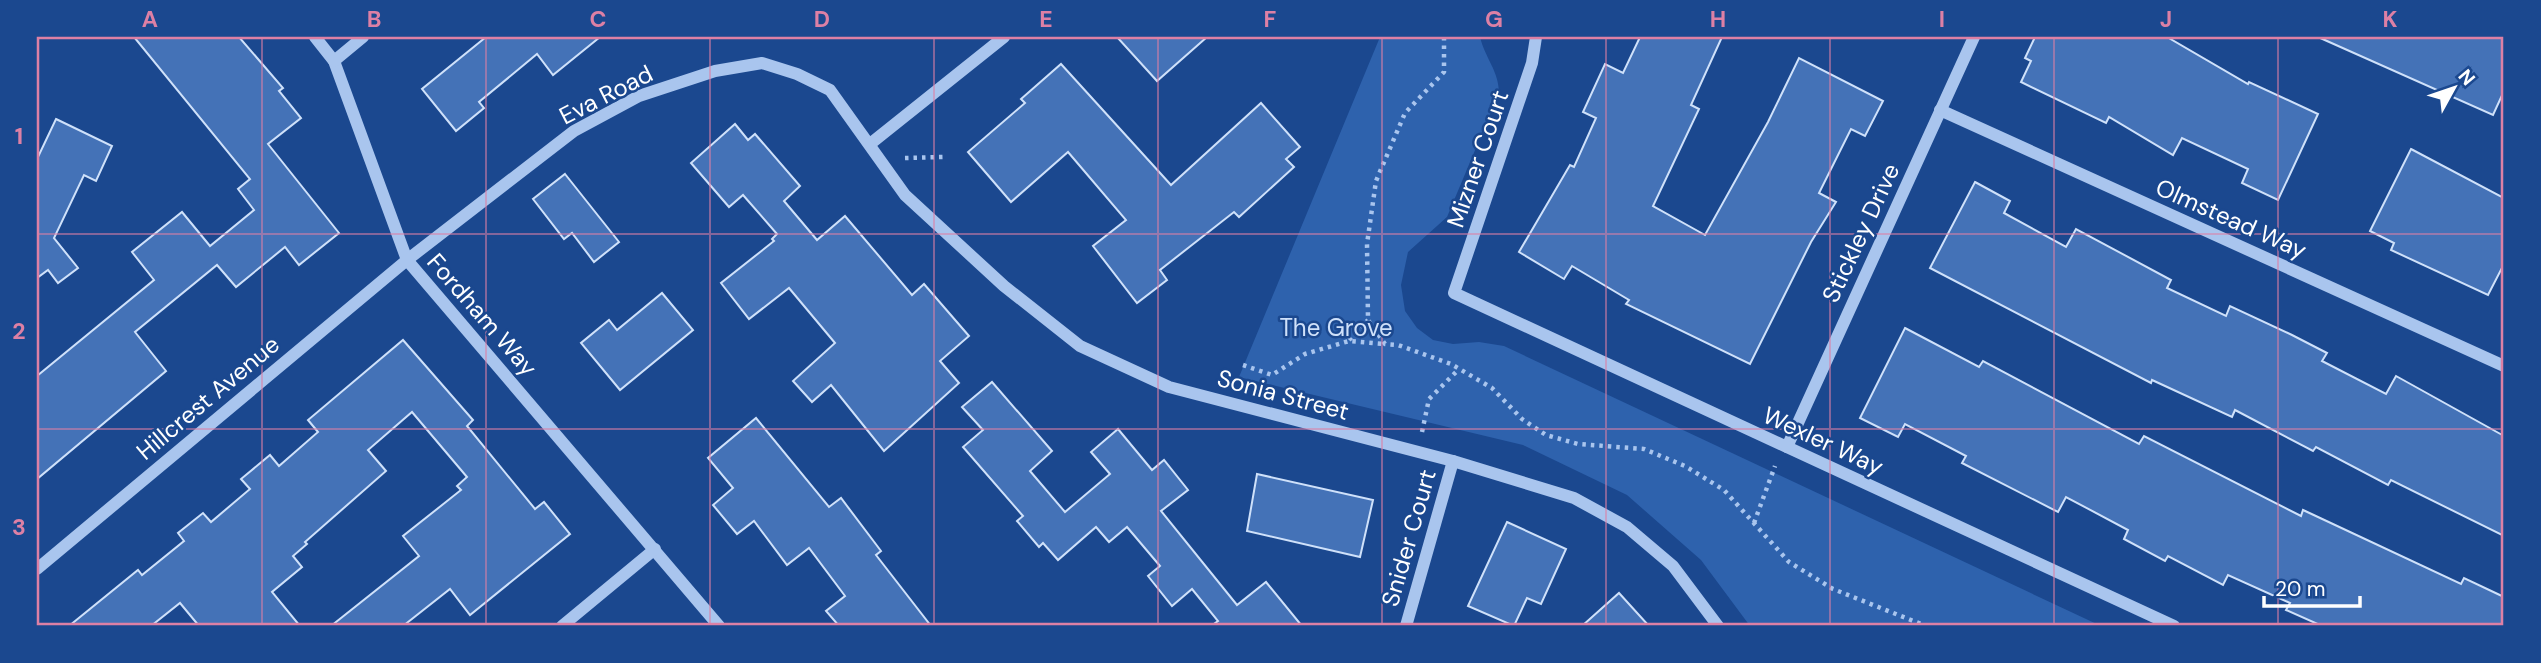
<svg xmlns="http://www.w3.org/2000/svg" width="2541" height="663" font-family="'DM Sans',sans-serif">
<rect width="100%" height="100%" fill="#1b488f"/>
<path fill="#2e62ad" d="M1380 37H1480C1485 58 1499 71 1499 93L1447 217 1408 252 1401 285 1405 311 1417 328 1433 340 1453 344 1479 342 1504 346 2101 626H1750L1701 560 1627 495 1523 445 1239 377Z"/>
<g fill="#4472b7" stroke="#cfe1fa" stroke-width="2">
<path d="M134 37H239L283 88 279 91 301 118 268 144 339 233 299 265 285 247 236 287 217 265 135 332 166 371 37 479V376L154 280 132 252 182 212 210 246 254 210 238 189 250 179Z"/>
<path d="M486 37H600L553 75 537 54 479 102 484 108 456 131 422 89Z"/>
<path d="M1117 37H1207L1157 81Z"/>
<path d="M1640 37H1722L1691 105 1699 109 1653 206 1705 235 1768 122 1799 58 1883 101 1865 136 1851 129 1819 193 1836 202 1811 242 1750 364 1626 304 1629 300 1572 266 1564 279 1519 252 1570 165 1574 167 1596 118 1583 112 1605 64 1623 73Z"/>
<path d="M2035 37H2167L2248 84 2249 82 2318 114 2278 200 2242 183 2248 169 2182 138 2173 155 2109 117 2106 123 2021 82 2031 61 2025 58Z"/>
<path d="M2318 37H2504V91L2493 115Z"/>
<path d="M1061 64 1171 185 1261 103 1300 147 1286 159 1294 167 1239 217 1234 212 1160 270 1167 280 1137 303 1093 246 1126 220 1068 152 1011 202 968 152 1025 103 1021 99Z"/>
<path d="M56 119 112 146 96 181 84 175 54 238 78 268 58 283 48 270 37 278V159Z"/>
<path d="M735 124 748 140 755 134 800 186 784 201 817 240 845 216 912 295 924 284 969 336 940 361 959 383 884 451 831 385 812 402 793 381 835 343 789 288 749 319 721 283 774 241 772 239 777 234 743 195 729 207 691 163Z"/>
<path d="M2411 149 2504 198V264L2488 295 2391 250 2394 243 2370 231Z"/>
<path d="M565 174 619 242 594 262 572 233 564 239 533 199Z"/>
<path d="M1975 182 2010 201 2004 213 2066 247 2076 229 2171 280 2167 288 2226 316 2230 306 2292 335 2327 353 2322 361 2386 394 2396 376 2504 436V536L2391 480 2388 485 2316 447 2313 451 2235 410 2232 417 2152 380 2151 383 1930 268Z"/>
<path d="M662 293 693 330 620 390 581 343 609 320 617 330Z"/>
<path d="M1905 328 1979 367 1983 361 2139 444 2144 436 2301 516 2303 510 2461 584 2464 578 2504 597V626H2322L2286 610 2290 603 2228 575 2223 585 2168 556 2165 561 2124 539 2128 530 2066 497 2058 512 1962 463 1966 456 1905 424 1898 437 1860 418Z"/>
<path d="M403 340 473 420 467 426 535 509 544 502 570 534 470 615 450 589 403 626H331L419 556 403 536 461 490 457 486 467 477 412 412 368 450 386 471 305 542 307 544 293 556 302 567 272 592 300 626H199L180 603 151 626H69L138 570 142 575 184 541 178 533 203 513 211 522 250 489 241 479 270 455 279 466 318 432 308 420Z"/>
<path d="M992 382 1052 451 1030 471 1065 512 1110 474 1091 452 1118 429 1152 470 1164 460 1188 490 1161 511 1237 605 1266 582 1302 626H1211L1218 621 1192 589 1172 606 1148 576 1160 566 1127 527 1109 542 1096 527 1058 560 1043 543 1039 547 1017 521 1023 516 963 447 983 430 962 407Z"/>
<path d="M756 418 829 507 841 498 881 551 876 555 931 626H839L826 611 845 596 809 548 787 565 754 521 737 534 713 505 733 488 708 458Z"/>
<path d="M1257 474 1373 500 1360 557 1247 531Z"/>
<path d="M1507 522 1566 549 1541 604 1527 598 1514 626 1468 606Z"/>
<path d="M1619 593 1649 626H1582Z"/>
</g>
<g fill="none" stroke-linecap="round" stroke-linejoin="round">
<g stroke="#a9c5ee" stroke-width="4.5" stroke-dasharray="3.5 5" stroke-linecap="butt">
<path d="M1444 37V72L1405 113 1376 181 1367 244 1368 320 1385 344 1398 345 1451 364 1492 388 1522 419 1546 435 1578 444 1644 449 1685 466 1724 490 1789 562 1833 589 1926 626"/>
<path d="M905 158 943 157"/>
<path d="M1349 340 1368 320"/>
<path d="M1243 365 1272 375 1305 354 1349 341 1385 344"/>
<path d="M1422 432 1429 399 1459 369"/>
<path d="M1754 523 1775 466"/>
</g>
<g stroke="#a9c5ee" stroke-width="12">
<path d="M315 37 334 61 407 260 719 626"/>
<path d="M1536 37 1532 63 1454 293 2174 626"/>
<path d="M334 61 363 37"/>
<path d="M1940 110 2504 366"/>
<path d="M870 144 1004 37"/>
<path d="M1787 447 1974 37"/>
<path d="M37 569 407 260 574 131 639 96 715 71 762 63 797 74 830 90 905 195 1004 286 1080 346 1169 387 1453 461 1574 498 1627 527 1673 566 1718 626"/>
<path d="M562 626 655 549"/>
<path d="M1406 626 1453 461"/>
</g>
</g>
<path fill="none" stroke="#dd80a5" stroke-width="2" stroke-opacity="0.55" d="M262 37V626M486 37V626M710 37V626M934 37V626M1158 37V626M1382 37V626M1606 37V626M1830 37V626M2054 37V626M2278 37V626M37 234H2504M37 429H2504"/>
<g text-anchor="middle" stroke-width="5" stroke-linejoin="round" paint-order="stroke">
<g font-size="24" fill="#fff" stroke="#1b488f">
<text transform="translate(606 95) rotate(-27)" y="8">Eva Road</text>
<text transform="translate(1478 159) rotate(-71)" y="8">Mizner Court</text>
<text transform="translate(2231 219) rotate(24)" y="8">Olmstead Way</text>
<text transform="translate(1861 233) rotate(-65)" y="8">Stickley Drive</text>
<text transform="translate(482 315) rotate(49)" y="8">Fordham Way</text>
<text transform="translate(1283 395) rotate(15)" y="8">Sonia Street</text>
<text transform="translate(208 398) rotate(-40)" y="8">Hillcrest Avenue</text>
<text transform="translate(1823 441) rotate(25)" y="8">Wexler Way</text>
<text transform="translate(1409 538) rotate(-74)" y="8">Snider Court</text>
</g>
<g font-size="24" fill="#cfe1fa" stroke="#1b488f">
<text x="1336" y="336">The Grove</text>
</g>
</g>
<rect width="2541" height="663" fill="none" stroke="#1b488f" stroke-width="77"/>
<g transform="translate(2454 88) rotate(50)" stroke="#1b488f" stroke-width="5" paint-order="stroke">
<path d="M0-5L12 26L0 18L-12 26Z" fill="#ffffff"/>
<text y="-10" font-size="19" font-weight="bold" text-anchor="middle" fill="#ffffff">N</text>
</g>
<path d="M2264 596v10h96v-10" fill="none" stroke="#ffffff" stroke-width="3.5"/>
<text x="2275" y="596" font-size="21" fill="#ffffff" stroke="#1b488f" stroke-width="5" paint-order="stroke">20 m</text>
<rect x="38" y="38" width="2464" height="586" fill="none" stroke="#dd80a5" stroke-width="2.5"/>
<g font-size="23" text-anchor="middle" font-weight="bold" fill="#dd80a5">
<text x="150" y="27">A</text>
<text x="374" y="27">B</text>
<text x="598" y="27">C</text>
<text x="822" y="27">D</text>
<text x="1046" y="27">E</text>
<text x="1270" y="27">F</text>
<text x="1494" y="27">G</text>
<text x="1718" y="27">H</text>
<text x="1942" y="27">I</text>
<text x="2166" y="27">J</text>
<text x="2390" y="27">K</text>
<text x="19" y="144">1</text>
<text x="19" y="339">2</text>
<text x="19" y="535">3</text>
</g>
</svg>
